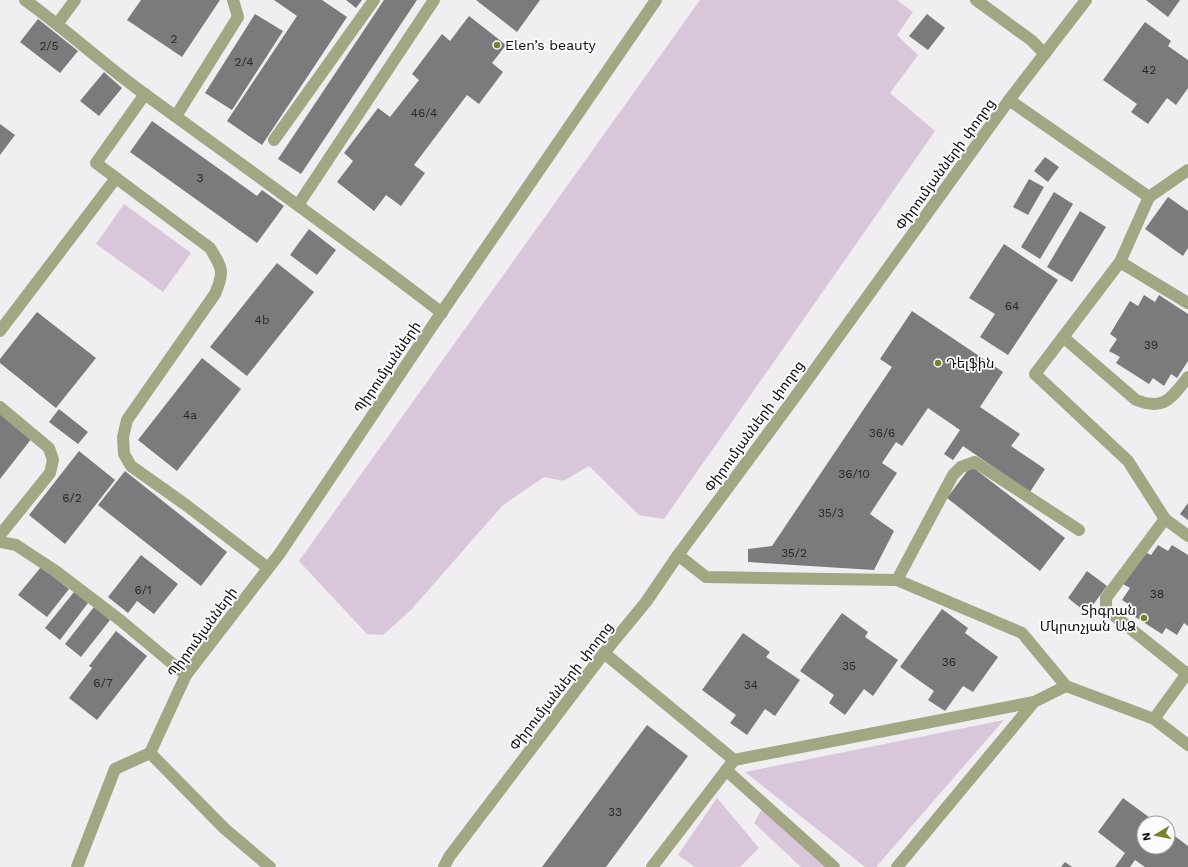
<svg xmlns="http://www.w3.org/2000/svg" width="1188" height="867" font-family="'Work Sans','Noto Sans Armenian',sans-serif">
<rect width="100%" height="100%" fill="#f0eef0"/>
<g fill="#dac6db">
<path d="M700 0H897L913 12 897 35 918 55 890 93 935 131 664 519 639 515 589 466 563 481 544 477 502 506 411 610 383 635 367 634 299 561Z"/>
<path d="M124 204 191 253 163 292 96 244Z"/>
<path d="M1004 720 876 867H865L745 772Z"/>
<path d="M717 798 759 848 740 867H695L678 855Z"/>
<path d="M763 807 828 867H801L754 823Z"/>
</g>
<g fill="#7c7a7c">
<path d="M141 0H220L182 57 127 20Z"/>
<path d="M274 0H322L347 17 262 145 227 121 297 16Z"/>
<path d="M346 0H362L356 8Z"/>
<path d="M384 0H417L301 174 278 159Z"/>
<path d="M476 0H540L517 32Z"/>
<path d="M1146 0H1180L1168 17Z"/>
<path d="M255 14 283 31 232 110 205 93Z"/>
<path d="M927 14 945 28 928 50 909 36Z"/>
<path d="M469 16 506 45 492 63 503 72 479 104 467 95 414 165 425 173 401 206 386 195 374 211 337 182 353 161 344 153 378 108 390 117 419 80 412 74 442 34 450 41Z"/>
<path d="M38 19 78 51 60 73 20 42Z"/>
<path d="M1145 22 1171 41 1168 46 1188 60V88L1176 105 1167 98 1148 124 1131 112 1137 104 1103 80Z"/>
<path d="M104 72 122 88 99 116 80 101Z"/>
<path d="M152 121 257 196 262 190 284 206 257 243 130 152Z"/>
<path d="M0 124 15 135 0 155Z"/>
<path d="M1045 157 1059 167 1048 182 1034 171Z"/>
<path d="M1029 179 1044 187 1028 215 1013 207Z"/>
<path d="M1054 192 1073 204 1040 259 1021 247Z"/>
<path d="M1168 197 1188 211V248L1183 256 1145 229Z"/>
<path d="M1080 211 1106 227 1072 282 1047 267Z"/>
<path d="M309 229 336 250 317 275 290 255Z"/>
<path d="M1004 244 1058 280 1008 355 980 337 995 314 969 298Z"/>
<path d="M277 263 314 292 247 376 210 347Z"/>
<path d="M1144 295 1155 302 1159 295 1188 314V361L1177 378 1171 374 1164 386 1153 378 1149 384 1116 363 1120 357 1109 351 1117 339 1110 334 1130 301 1138 306Z"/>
<path d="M912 311 1003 372 980 407 1020 434 1011 446 1045 469 1030 492 963 446 953 460 944 454 960 430 928 408 902 446 896 442 882 463 897 473 870 514 894 531 874 570 748 562V549L772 546 892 367 880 359Z"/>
<path d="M37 312 96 358 56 408 0 363V359Z"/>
<path d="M202 358 241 389 177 471 138 440Z"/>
<path d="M59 409 88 432 78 444 49 422Z"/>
<path d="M0 412 32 438 0 479Z"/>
<path d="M79 451 115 480 65 544 29 515Z"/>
<path d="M971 466 1065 538 1040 571 947 498Z"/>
<path d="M125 471 227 552 201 586 98 505Z"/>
<path d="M1188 503V520L1180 514Z"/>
<path d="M1158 545 1168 551 1172 545 1188 555V626L1184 623 1177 635 1166 628 1162 634 1129 613 1133 607 1122 600 1130 588 1123 584 1143 551 1151 555Z"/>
<path d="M141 555 178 584 154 614 137 601 128 613 108 597Z"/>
<path d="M41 567 69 589 47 617 18 595Z"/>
<path d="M1087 571 1107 586 1087 613 1068 598Z"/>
<path d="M74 592 88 603 60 640 45 628Z"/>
<path d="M94 607 110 620 81 657 65 644Z"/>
<path d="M942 609 968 628 965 633 998 657 973 692 963 686 945 711 928 700 934 691 900 667Z"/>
<path d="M842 613 868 632 865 637 898 660 873 696 864 689 845 715 829 703 834 695 800 671Z"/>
<path d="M116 631 147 656 97 720 69 698 92 668 89 666Z"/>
<path d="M743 633 770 652 766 657 800 680 775 716 765 709 747 735 730 723 736 715 702 690Z"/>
<path d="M647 725 688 756 606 867H542Z"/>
<path d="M1123 798 1157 823H1144V847H1168V831L1188 846V867H1145L1135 860 1130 867H1115L1125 853 1098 832Z"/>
<path d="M1065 862 1072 867H1061Z"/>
</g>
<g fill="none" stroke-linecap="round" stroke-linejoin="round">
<g stroke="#a2a682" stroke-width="12">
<path d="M25 0C67 30 104 65 146 95 245 167 345 238 442 313"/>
<path d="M976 0 1031 40 1045 54"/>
<path d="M58 23 75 0"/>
<path d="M145 94 96 163 210 248C222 268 225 271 215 294L127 420 123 437 124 454 131 466 186 505 268 568"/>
<path d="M1009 100 1149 197"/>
<path d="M176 116 238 17 233 0"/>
<path d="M274 140 374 0"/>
<path d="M1188 170 1149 197 1120 262 1035 374 1128 461 1165 519 1188 536"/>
<path d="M298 205 434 0"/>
<path d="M1120 262 1188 303"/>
<path d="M0 331 116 178"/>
<path d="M1063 337 1136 400C1165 411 1171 398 1188 377"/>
<path d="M0 407 49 448 53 460 50 473 0 535"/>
<path d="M1165 519 1106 598V609L1187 674"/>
<path d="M0 542 16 545 57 572 120 620 186 675"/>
<path d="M678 555 706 577 897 580 1022 633 1066 686 1154 719 1188 745"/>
<path d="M897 580 953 475 961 467 975 462 1079 530"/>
<path d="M604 653 734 760"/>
<path d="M1154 719 1188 672"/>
<path d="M150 753 186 675 280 553 433 325 656 0"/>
<path d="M150 753 225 829 270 867"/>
<path d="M726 770 834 867"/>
<path d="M77 867 115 769 150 753"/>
<path d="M444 867 449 857 604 653 646 602 678 555 795 397 1009 100 1086 0"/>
<path d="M652 867 734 760 1034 702"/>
<path d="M897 867 1034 702 1066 686"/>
</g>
</g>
<g fill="#79802a" stroke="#fefbfe" stroke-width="1.5">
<circle cx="497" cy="45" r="4"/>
<circle cx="938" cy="363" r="4"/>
<circle cx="1144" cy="618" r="4"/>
</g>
<g text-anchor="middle" stroke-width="3.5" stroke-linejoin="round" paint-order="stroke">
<g font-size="12" fill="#292829">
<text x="174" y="43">2</text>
<text x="49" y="50">2/5</text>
<text x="244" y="66">2/4</text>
<text x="1149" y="74">42</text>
<text x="424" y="117">46/4</text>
<text x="200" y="182">3</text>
<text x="1012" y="310">64</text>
<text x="262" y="324">4b</text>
<text x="1151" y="349">39</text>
<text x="190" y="419">4a</text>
<text x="882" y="437">36/6</text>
<text x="854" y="478">36/10</text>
<text x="72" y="502">6/2</text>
<text x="831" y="517">35/3</text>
<text x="794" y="557">35/2</text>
<text x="143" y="594">6/1</text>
<text x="1157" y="598">38</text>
<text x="949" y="666">36</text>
<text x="849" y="670">35</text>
<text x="103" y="687">6/7</text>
<text x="751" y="689">34</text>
<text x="615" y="816">33</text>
</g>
<g font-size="14" fill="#0d0c0d" stroke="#fefbfe" text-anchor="start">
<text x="505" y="50">Elen’s beauty</text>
<text x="946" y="368">Դելֆին</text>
<text x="1136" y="615" text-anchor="end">Տիգրան<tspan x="1136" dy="16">Մկրտչյան ԱՁ</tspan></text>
</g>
<g font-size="14" fill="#0d0c0d" stroke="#fefbfe">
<text transform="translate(945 164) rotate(-54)" y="5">Փիրումյանների փողոց</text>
<text transform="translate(387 367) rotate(-56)" y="5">Պիրումյանների</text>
<text transform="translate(754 426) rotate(-54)" y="5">Փիրումյանների փողոց</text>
<text transform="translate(202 632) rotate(-54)" y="5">Պիրումյանների</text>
<text transform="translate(561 686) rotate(-52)" y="5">Փիրումյանների փողոց</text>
</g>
</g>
<g transform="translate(1156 835) rotate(260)"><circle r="19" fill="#fefbfe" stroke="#9e9b9e"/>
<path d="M0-3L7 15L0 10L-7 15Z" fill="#79802a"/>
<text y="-6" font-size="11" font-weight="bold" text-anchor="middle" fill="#0d0c0d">N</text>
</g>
</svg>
